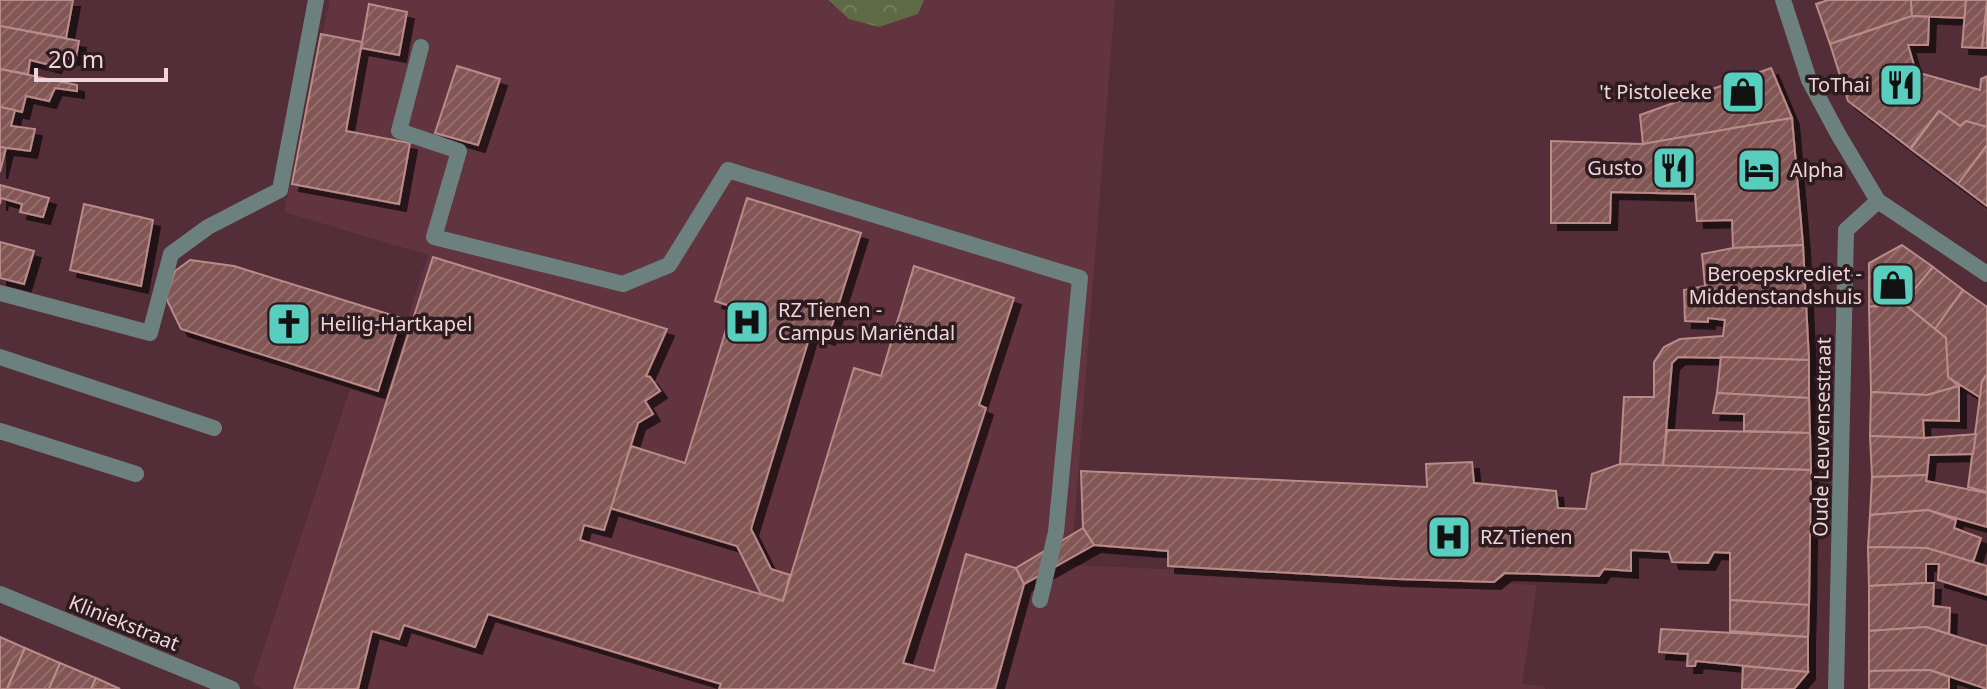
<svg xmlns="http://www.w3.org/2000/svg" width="1987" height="689" font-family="'Noto Sans',sans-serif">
<defs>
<pattern id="forest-crowns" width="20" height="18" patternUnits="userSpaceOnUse" patternTransform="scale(2)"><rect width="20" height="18" fill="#5e6a46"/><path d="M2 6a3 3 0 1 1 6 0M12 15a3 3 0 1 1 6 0" fill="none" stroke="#757e60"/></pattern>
<pattern id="building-hatch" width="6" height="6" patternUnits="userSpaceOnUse" patternTransform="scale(2)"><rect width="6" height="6" fill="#815654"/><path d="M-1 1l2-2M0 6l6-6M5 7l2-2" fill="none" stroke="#936d6c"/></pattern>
<filter id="shadow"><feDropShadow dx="7" dy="7" stdDeviation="0" flood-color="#0009"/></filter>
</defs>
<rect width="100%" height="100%" fill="#532d37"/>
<path fill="#613440" d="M330 0H828L832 6 918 14 924 0H1115L1071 565 1537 585 1522 684 1545 686V689H263L252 684 350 389 381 399 428 255 284 212Z"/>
<path fill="url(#forest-crowns)" d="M828 0H924L918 14 879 27 849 19Z"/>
<g fill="url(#building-hatch)" stroke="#ba8b88" stroke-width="2" filter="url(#shadow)">
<path d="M0 0H73L66 38 0 26Z"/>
<path d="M1828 0H1911L1912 16 1830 44 1816 4Z"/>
<path d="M1911 0H1966L1965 18 1912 16Z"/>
<path d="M1966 0H1987L1982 48 1962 47Z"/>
<path d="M369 4 407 12 399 55 361 48Z"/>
<path d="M1987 7V48H1982Z"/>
<path d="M1912 16 1929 17 1928 45H1908L1916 72 1980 90 1981 79 1987 76V127L1966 121 1960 126 1939 111 1910 148 1848 101 1830 44Z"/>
<path d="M0 26 79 41 76 57 57 61 54 66 30 60 28 74 0 69Z"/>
<path d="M321 34 362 42 346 131 410 143 399 204 292 184Z"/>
<path d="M457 66 500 79 478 145 435 133Z"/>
<path d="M1771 68 1792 118 1643 144 1640 115Z"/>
<path d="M0 69 77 85V91L55 88 49 101 26 96 22 112 0 107Z"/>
<path d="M0 107 15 110 11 126 35 129 30 151 0 147Z"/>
<path d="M1939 111 1960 126 1966 121 1987 127V145L1958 184 1911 149Z"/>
<path d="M1792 118 1803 245 1733 248 1732 220 1697 221 1695 194 1611 192 1610 223H1551V141L1643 144Z"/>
<path d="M1987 145V206L1958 184Z"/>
<path d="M0 147 6 148 0 172Z"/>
<path d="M0 185 49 198 43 217 20 212 22 204 1 198 0 204Z"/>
<path d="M747 198 861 233 828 338 811 332 751 529 771 569 790 575 783 601 761 594 737 546 610 508 631 446 685 463 733 307 715 301Z"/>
<path d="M84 204 153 220 141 286 70 270Z"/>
<path d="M0 242 34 251 24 284 0 278Z"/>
<path d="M1803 245 1809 360 1678 357 1672 363 1663 466 1620 464 1624 397H1654V362L1664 347 1680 339 1723 336 1725 320 1708 318V322L1685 321 1684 290 1705 286 1702 254 1733 248Z"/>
<path d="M1902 245 1933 267 1903 303 1869 307V263Z"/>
<path d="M433 257 667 329 646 376 650 377 660 391 645 401 653 414 638 423 604 530 584 525 580 540 783 601 854 368 881 376 914 266 1014 298 979 405 986 408 903 663 934 671 966 554 1016 568 1024 584 995 689H719L721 684 488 614 475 647 404 625 399 639 372 631 358 689H294Z"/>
<path d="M190 260 234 266 401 318 378 391 181 329 166 298 175 271Z"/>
<path d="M1933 267 1963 290 1935 329 1903 303Z"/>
<path d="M1963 290 1987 307V374L1982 381 1981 398 1948 377 1946 338 1935 329Z"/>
<path d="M1903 303 1946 338 1948 377 1959 386 1927 395 1871 392 1869 307Z"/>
<path d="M1721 357 1809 360V398L1717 393Z"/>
<path d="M1987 374V492L1968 487 1982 381Z"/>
<path d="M1959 386V421L1923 420 1924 438 1870 436 1871 392 1927 395Z"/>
<path d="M1717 393 1809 398 1810 433 1744 431V414L1713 413Z"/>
<path d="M1667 430 1810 433 1811 470 1663 466Z"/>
<path d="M1976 434 1973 454 1929 455 1927 475 1872 477 1870 436 1924 438Z"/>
<path d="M1472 462 1474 483 1556 491 1558 508 1586 509 1592 474 1620 464 1811 470 1809 605 1730 600V553L1714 552 1708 563 1672 562 1669 552 1631 550V571L1604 569 1599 576 1505 573 1494 582 1396 579 1168 566V551L1094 545 1083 528 1081 471 1427 487 1426 464Z"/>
<path d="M1927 475 1926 481 1987 493V527L1928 510 1870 515 1872 477Z"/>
<path d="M1928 510 1956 520 1954 528 1981 538 1973 562 1927 548 1868 547 1870 515Z"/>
<path d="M1083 528 1094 545 1024 584 1016 568Z"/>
<path d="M1868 547 1927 548 1987 566V595L1938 580 1939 564H1926V583L1869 586Z"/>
<path d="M1926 583H1934L1933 606 1950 608 1949 634 1926 627 1869 631V586Z"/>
<path d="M1730 600 1809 605 1808 637 1730 631Z"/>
<path d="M1926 627 1987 646V689L1930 670 1869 671V631Z"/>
<path d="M1661 629 1808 637V672L1696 661 1695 666H1687L1688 654 1659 652Z"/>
<path d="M0 637 25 648 7 689H0Z"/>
<path d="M25 648 60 663 49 689H7Z"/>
<path d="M60 663 96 678 91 689H49Z"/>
<path d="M1743 666 1808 672 1794 689H1742Z"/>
<path d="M1930 670 1949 677V689H1869V671Z"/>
<path d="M96 678 120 689H91Z"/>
</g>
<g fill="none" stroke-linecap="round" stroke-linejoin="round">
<g stroke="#6c817e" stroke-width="16">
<path d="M421 47 399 131 459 151 434 237 623 284 669 265 728 170 1080 278 1056 532 1040 600"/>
<path d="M0 293 150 333 171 254 208 227 280 190 316 0"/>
<path d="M0 357 214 428"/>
<path d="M0 431 136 474"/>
</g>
<g stroke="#6c817e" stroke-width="16">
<path d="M1783 0 1809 80 1838 134 1878 201 1987 274"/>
<path d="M0 594 232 689"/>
<path d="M1836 689 1846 230 1878 201"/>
</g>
</g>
<defs>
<g id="restaurant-square" transform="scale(2.3)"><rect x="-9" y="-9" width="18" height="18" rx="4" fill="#59cebe" stroke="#2d1b1f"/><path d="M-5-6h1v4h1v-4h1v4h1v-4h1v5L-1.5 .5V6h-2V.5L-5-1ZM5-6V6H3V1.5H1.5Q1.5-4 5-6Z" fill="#111"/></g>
<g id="shop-square" transform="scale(2.3)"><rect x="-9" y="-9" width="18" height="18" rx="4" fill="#59cebe" stroke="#2d1b1f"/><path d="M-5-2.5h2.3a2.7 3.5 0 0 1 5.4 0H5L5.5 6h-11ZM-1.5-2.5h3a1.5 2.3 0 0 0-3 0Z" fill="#111"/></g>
<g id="hotel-square" transform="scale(2.3)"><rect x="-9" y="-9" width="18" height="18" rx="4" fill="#59cebe" stroke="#2d1b1f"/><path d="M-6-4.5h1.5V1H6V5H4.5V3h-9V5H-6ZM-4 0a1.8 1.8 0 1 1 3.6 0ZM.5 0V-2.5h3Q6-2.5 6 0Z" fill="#111"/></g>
<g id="hospital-square" transform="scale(2.3)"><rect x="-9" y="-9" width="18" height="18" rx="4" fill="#59cebe" stroke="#2d1b1f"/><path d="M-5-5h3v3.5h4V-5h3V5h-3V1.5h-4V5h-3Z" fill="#111"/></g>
<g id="church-square" transform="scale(2.3)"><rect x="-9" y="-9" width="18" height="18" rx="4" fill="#59cebe" stroke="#2d1b1f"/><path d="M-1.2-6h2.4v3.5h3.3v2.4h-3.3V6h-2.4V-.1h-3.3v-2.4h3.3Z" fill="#111"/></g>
</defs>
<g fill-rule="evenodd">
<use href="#restaurant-square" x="1901" y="85"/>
<use href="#shop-square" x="1743" y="92"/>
<use href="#restaurant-square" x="1674" y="168"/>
<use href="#hotel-square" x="1759" y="170"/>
<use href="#shop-square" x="1893" y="285"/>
<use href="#hospital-square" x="747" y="322"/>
<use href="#church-square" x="289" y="324"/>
<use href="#hospital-square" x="1449" y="537"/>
</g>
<g text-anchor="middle" stroke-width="7" stroke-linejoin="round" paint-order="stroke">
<g font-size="20" fill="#eed5da" stroke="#2d1b1f" text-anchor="end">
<text x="1870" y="92">ToThai</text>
<text x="1712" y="99">'t Pistoleeke</text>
<text x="1643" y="175">Gusto</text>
<text x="1790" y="177" text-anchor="start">Alpha</text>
<text x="1862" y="281">Beroepskrediet -<tspan x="1862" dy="23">Middenstandshuis</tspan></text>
<text x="778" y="317" text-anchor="start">RZ Tienen -<tspan x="778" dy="23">Campus Mariëndal</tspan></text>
<text x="320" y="331" text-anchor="start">Heilig-Hartkapel</text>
<text x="1480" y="544" text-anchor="start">RZ Tienen</text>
</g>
<g font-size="20" fill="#eed5da" stroke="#2d1b1f">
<text transform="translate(1822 437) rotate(-89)" y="7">Oude Leuvensestraat</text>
<text transform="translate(124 623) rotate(22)" y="7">Kliniekstraat</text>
</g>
</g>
<path d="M36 68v12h130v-12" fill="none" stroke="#eed5da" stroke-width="4"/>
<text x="48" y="68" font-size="24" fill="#eed5da" stroke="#2d1b1f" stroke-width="6" paint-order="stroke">20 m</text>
</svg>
